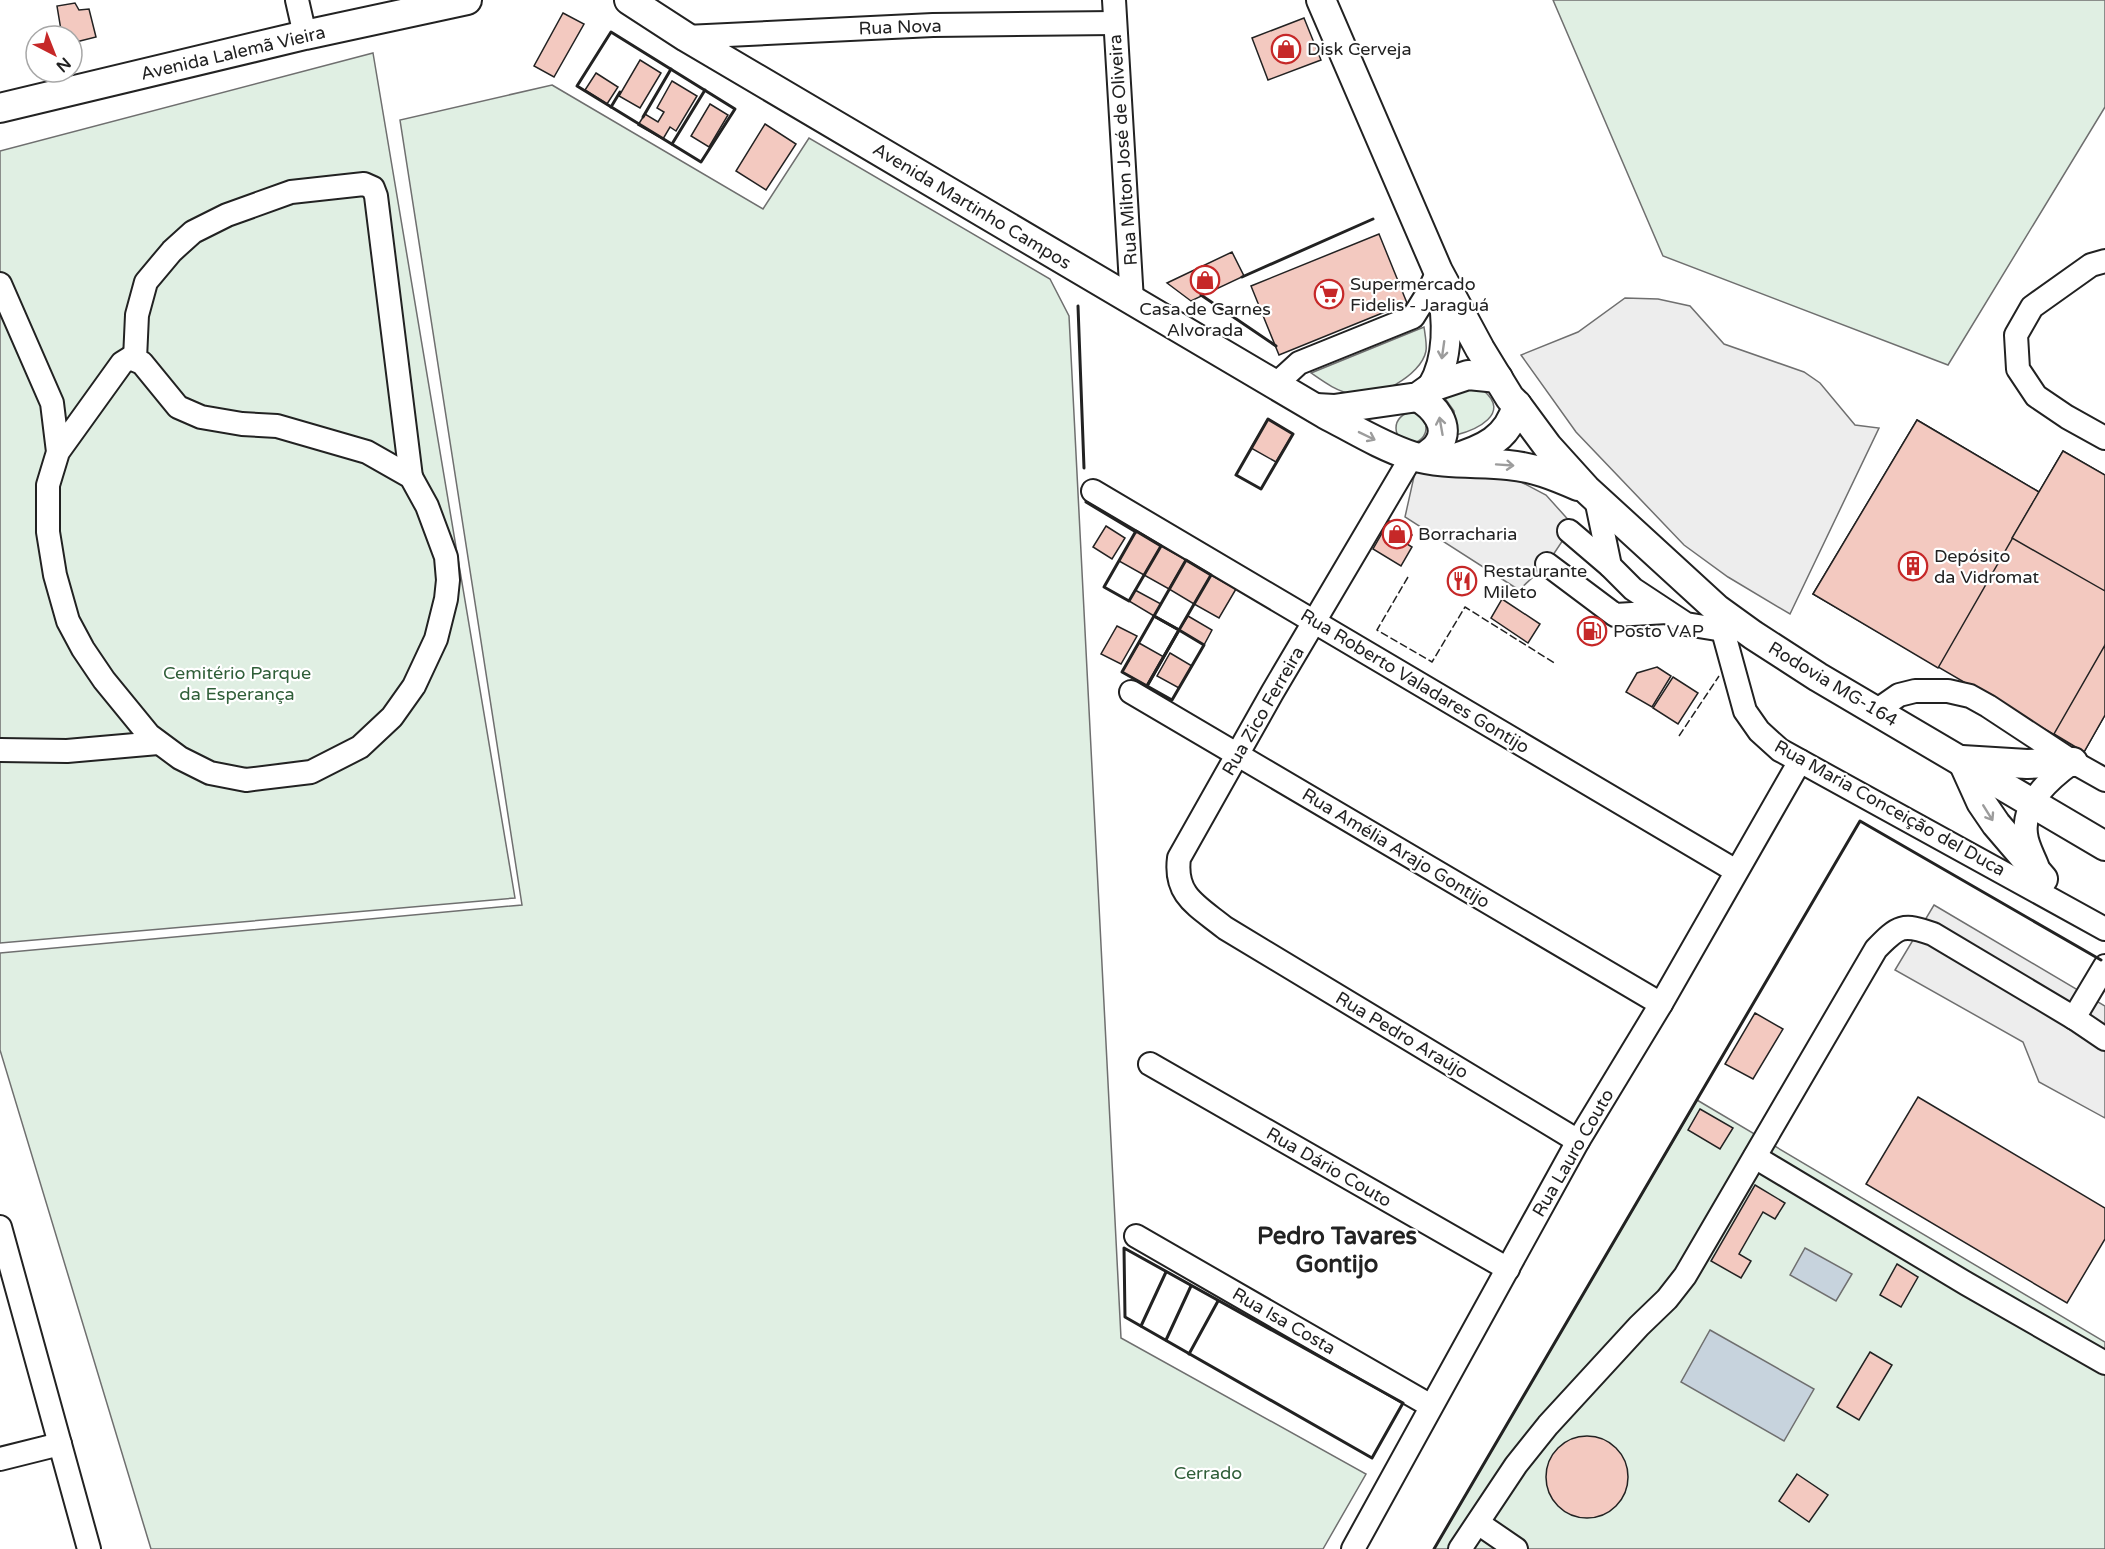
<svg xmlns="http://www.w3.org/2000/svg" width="2105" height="1549" font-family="'Varela Round',sans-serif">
<rect width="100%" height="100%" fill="#fff"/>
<g fill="#e0efe3" stroke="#6f6f6f" stroke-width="1.5">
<path d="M1553 0H2105V107L1948 365 1663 256Z"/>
<path d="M373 53 515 898 0 943V151Z"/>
<path d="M552 85 763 209 809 138 1050 279 1069 316 1121 1338 1366 1474 1323 1549H151L0 1050V953L522 905 400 120Z"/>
<path d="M1424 327C1425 334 1427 344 1426 351 1421 376 1376 400 1352 394 1336 391 1324 382 1311 373Z"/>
<path d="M1460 389 1484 391C1511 414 1476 430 1456 435L1454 411 1444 397Z"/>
<circle cx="1411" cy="428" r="15"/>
<path d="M1697 1100 2105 1342V1549H1434Z"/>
</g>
<g fill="#ededed" stroke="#6f6f6f" stroke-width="1.5">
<path d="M1625 298 1658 299 1690 306 1724 344 1804 372 1820 383 1855 425 1879 428 1790 614 1728 577 1684 545 1576 432 1521 355 1578 332Z"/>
<path d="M1417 463 1500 471 1546 495 1573 525 1547 564 1519 590 1405 517Z"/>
<path d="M1934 905 2105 1006V1118L2039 1082 2023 1042 1895 970Z"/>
</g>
<g fill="#c7d3dd" stroke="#6f6f6f" stroke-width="1.5">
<path d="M1805 1248 1852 1274 1836 1301 1790 1275Z"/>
<path d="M1710 1330 1814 1389 1784 1441 1681 1382Z"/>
</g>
<g fill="#f3c9c0" stroke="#222" stroke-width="1.5">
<path d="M75 3 79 10 89 9 96 37 72 43V36H62L57 6Z"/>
<path d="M563 13 584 24 554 77 534 66Z"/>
<path d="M1304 18 1321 60 1268 80 1252 38Z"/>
<path d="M640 60 661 73 640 108 619 96Z"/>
<path d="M596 73 618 87 607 104 585 90Z"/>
<path d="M672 81 697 96 676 131 670 127 663 139 638 125 645 114 658 122 664 112 657 108Z"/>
<path d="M710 104 728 115 709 147 691 136Z"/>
<path d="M765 124 796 144 766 190 736 171Z"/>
<path d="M1379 234 1407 303 1279 355 1251 286Z"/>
<path d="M1232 252 1244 276 1191 301 1167 283Z"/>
<path d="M1268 419 1293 434 1276 462 1251 448Z"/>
<path d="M1917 420 2039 492 2063 451 2105 475V715L2084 752 1813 594Z"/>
<path d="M1917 420 2039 492 1938 668 1813 594Z"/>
<path d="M2063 451 2105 475V591L2012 538Z"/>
<path d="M1389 521 1412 535 1407 544 1412 547 1401 566 1373 549Z"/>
<path d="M1106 526 1125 538 1112 559 1093 547Z"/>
<path d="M1136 531 1161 546 1144 575 1119 561Z"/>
<path d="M1161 546 1186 560 1169 589 1144 575Z"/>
<path d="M1186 560 1211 575 1194 604 1169 589Z"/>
<path d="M1211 575 1236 589 1219 618 1194 604Z"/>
<path d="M1135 590 1161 604 1154 616 1129 601Z"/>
<path d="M1502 599 1540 624 1528 643 1491 618Z"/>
<path d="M1188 616 1212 630 1204 645 1179 630Z"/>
<path d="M1117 626 1137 636 1121 664 1101 654Z"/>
<path d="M1139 643 1164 657 1147 686 1122 672Z"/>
<path d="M2105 645V715L2084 752 2054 734Z"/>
<path d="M1170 653 1192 666 1179 688 1157 676Z"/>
<path d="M1657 667 1671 676 1652 707 1626 692 1637 673Z"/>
<path d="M1673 677 1698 693 1678 724 1653 708Z"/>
<path d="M1755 1013 1783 1029 1753 1079 1725 1064Z"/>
<path d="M1918 1097 2105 1208V1239L2067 1303 1866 1184Z"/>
<path d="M1700 1109 1733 1128 1720 1149 1688 1130Z"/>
<path d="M1755 1185 1785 1203 1775 1219 1763 1212 1739 1254 1751 1261 1741 1278 1711 1261Z"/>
<path d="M1897 1264 1918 1277 1901 1307 1880 1295Z"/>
<path d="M1870 1352 1892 1365 1859 1420 1837 1407Z"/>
<circle cx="1587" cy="1477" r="41"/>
<path d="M1797 1474 1828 1495 1809 1522 1779 1501Z"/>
</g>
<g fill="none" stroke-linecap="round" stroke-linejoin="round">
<g stroke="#222" stroke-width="26">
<g id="minor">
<path d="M297 0 305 35"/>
<path d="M1114 0 1132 301"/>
<path d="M686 37 933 25 1115 23"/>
<path d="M2105 261 2091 265 2032 307 2016 335 2018 369 2036 396 2067 417 2105 438"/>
<path d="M0 284 52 403 58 452 48 485V532L55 575 68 621 83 649 104 680 149 735 180 758 210 773 246 780 311 772 360 747 392 717 414 686 436 639 446 599 448 580 446 557 427 506 411 477 367 452 277 426 242 424 201 417 178 407 142 363 130 358 122 363 58 452"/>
<path d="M135 359 137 315 146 282 172 251 193 232 227 215 291 192 364 184 373 188 376 196 411 477"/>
<path d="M1275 385 1299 363 1413 317 1428 293 1438 271"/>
<path d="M1412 456 1272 693 1179 858C1174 896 1198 906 1225 928L1578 1141"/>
<path d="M1093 491 1736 871"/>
<path d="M1596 499 1610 566 1633 589 1686 624 1723 630"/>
<path d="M1569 531 1610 566"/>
<path d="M1547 564 1615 615 1667 612"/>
<path d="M1717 609 1745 711 1759 731 1780 750 2105 929"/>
<path d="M1131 692 1661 1004"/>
<path d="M1876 711 1899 695 1915 691H1948L1970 696 1988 706 2073 762"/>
<path d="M0 750 67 751 158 743"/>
<path d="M2037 865C2033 855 2027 845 2026 834 2022 802 2051 778 2073 762L2105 780"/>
<path d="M2074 1018 2105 966"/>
<path d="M1150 1064 1508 1269"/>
<path d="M1755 1157 1967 1284 2105 1363"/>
<path d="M0 1227 89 1549"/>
<path d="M1136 1236 1431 1406"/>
<path d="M0 1459 60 1444"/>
<path d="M1478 1523 1516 1549"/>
<path d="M1353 1549 1578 1141 1661 1004 1800 761"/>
<path d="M1460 1549 1516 1465 1548 1425 1639 1326 1667 1299 1685 1276 1876 949C1898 926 1903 923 1933 934L2074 1018 2105 1039"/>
</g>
</g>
<g stroke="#222" stroke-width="32">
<g id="major">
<path d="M629 0 686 37 1325 414C1352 428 1383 447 1412 456 1443 465 1477 462 1508 465 1533 467 1555 476 1578 486"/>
<path d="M1321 0 1438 271 1480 349 1510 398 1517 405 1548 447 1586 489 1717 609 1753 635 1818 677 2105 846"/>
<path d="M0 108 305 35 467 0"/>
<path d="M1432 387C1449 359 1448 319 1441 288"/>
<path d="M1418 397C1433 406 1452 426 1438 445 1435 450 1428 454 1424 458"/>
<path d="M1316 408 1334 409 1418 397 1432 387 1468 375 1498 378"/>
<path d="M1452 459C1484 449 1508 439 1517 405"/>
<path d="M2043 879 1996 824 1981 802 1962 760 2027 764 2073 762"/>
</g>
</g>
<use href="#minor" stroke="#fff" stroke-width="22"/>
<use href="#major" stroke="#fff" stroke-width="28"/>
<g stroke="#222" stroke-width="1.5" stroke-dasharray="8 3" stroke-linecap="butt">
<path d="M1408 577 1377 630 1432 662 1465 607 1556 664"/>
<path d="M1679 736 1719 676"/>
</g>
<g stroke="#222" stroke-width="3">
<path d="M611 32 735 109 701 162 577 86Z"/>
<path d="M611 107 620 92"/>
<path d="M643 117 671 69"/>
<path d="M672 144 705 90"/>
<path d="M1242 277 1373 219"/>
<path d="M1203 294 1201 295 1276 346"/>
<path d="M1078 306 1084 468"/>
<path d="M1268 419 1293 434 1261 489 1236 475Z"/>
<path d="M1086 502 1136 532"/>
<path d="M1136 531 1161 546 1129 601 1104 587Z"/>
<path d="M1186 560 1211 575 1179 630 1154 616Z"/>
<path d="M1154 616 1179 630 1147 686 1122 672Z"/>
<path d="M1179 630 1204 645 1172 700 1147 686Z"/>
<path d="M1124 1248 1403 1403 1372 1458 1125 1317Z"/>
<path d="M1141 1326 1166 1272"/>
<path d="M1166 1340 1191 1286"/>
<path d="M1189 1354 1218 1301"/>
<path d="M1434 1549 1860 821 2101 960"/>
</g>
</g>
<defs><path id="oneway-shaft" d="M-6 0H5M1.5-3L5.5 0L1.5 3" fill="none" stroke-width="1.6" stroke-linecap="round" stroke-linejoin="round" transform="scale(1.5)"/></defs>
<g stroke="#9c9c9c">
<use href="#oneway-shaft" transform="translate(1443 350) rotate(98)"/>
<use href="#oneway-shaft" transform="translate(1441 426) rotate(-100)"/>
<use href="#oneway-shaft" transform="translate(1367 436) rotate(26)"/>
<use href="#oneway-shaft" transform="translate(1505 465) rotate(4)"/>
<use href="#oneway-shaft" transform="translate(1988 813) rotate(58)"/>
</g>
<defs>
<g id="shop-ring" transform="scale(1.5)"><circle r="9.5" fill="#fff" stroke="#c62828" stroke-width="1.5"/><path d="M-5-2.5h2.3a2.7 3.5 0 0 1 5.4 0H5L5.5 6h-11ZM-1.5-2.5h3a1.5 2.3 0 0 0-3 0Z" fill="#c62828"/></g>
<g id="supermarket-ring" transform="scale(1.5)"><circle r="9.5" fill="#fff" stroke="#c62828" stroke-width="1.5"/><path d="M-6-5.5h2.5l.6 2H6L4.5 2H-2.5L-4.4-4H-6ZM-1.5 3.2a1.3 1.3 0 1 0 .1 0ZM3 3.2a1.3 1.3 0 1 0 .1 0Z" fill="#c62828"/></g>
<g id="building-ring" transform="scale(1.5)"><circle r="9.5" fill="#fff" stroke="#c62828" stroke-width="1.5"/><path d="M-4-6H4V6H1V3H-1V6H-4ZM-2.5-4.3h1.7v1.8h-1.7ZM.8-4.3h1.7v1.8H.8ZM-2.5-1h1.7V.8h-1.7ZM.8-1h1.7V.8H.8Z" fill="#c62828"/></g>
<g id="restaurant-ring" transform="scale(1.5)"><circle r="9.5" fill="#fff" stroke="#c62828" stroke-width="1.5"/><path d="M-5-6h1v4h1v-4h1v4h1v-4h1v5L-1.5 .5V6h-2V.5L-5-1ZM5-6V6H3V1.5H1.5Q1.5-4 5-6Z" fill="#c62828"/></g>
<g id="fuel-ring" transform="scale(1.5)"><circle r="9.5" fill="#fff" stroke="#c62828" stroke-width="1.5"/><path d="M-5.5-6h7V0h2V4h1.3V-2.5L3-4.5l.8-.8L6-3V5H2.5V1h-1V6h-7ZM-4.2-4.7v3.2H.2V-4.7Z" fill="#c62828"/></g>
</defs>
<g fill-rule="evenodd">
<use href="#shop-ring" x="1286" y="49"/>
<use href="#shop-ring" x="1205" y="280"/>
<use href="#supermarket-ring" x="1329" y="294"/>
<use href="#shop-ring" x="1397" y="534"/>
<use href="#building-ring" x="1913" y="566"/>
<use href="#restaurant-ring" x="1462" y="581"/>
<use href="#fuel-ring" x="1592" y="631"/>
</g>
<g text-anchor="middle" stroke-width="4.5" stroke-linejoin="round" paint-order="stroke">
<g font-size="18" fill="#222" stroke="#fff">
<text transform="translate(900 27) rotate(-2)" y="6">Rua Nova</text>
<text transform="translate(233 53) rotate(-13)" y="6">Avenida Lalemã Vieira</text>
<text transform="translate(1123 150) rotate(-94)" y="6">Rua Milton José de Oliveira</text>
<text transform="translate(972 206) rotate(31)" y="6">Avenida Martinho Campos</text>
<text transform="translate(1415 681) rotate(31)" y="6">Rua Roberto Valadares Gontijo</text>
<text transform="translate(1833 684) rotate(31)" y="6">Rodovia MG-164</text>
<text transform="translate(1263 711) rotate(-60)" y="6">Rua Zico Ferreira</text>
<text transform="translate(1890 808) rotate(29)" y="6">Rua Maria Conceição del Duca</text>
<text transform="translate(1396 848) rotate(31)" y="6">Rua Amélia Arajo Gontijo</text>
<text transform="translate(1402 1035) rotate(31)" y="6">Rua Pedro Araújo</text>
<text transform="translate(1573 1153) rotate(-60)" y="6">Rua Lauro Couto</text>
<text transform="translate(1329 1167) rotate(30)" y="6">Rua Dário Couto</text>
<text transform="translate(1284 1321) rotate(30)" y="6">Rua Isa Costa</text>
</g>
<g font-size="18" fill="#222" stroke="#fff" text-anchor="start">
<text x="1307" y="55">Disk Cerveja</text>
<text x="1350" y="290">Supermercado<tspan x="1350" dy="21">Fidelis - Jaraguá</tspan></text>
<text x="1205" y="315" text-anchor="middle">Casa de Carnes<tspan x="1205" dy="21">Alvorada</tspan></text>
<text x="1418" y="540">Borracharia</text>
<text x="1934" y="562">Depósito<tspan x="1934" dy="21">da Vidromat</tspan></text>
<text x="1483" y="577">Restaurante<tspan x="1483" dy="21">Mileto</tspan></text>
<text x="1613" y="637">Posto VAP</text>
</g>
<g font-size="18" fill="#2f5e38" stroke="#fff">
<text x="237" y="679">Cemitério Parque<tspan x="237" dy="21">da Esperança</tspan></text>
<text x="1208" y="1479">Cerrado</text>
</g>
<g font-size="24" font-weight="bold" fill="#222" stroke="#fff">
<text x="1337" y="1244">Pedro Tavares<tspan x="1337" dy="28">Gontijo</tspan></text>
</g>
</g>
<g transform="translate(54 54) rotate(138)"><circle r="28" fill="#ffffff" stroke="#a7a7a7" stroke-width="1.5"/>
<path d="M0-4.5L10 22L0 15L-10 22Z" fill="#c62828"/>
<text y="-9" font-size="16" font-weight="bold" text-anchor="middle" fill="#222222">N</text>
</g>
</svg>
